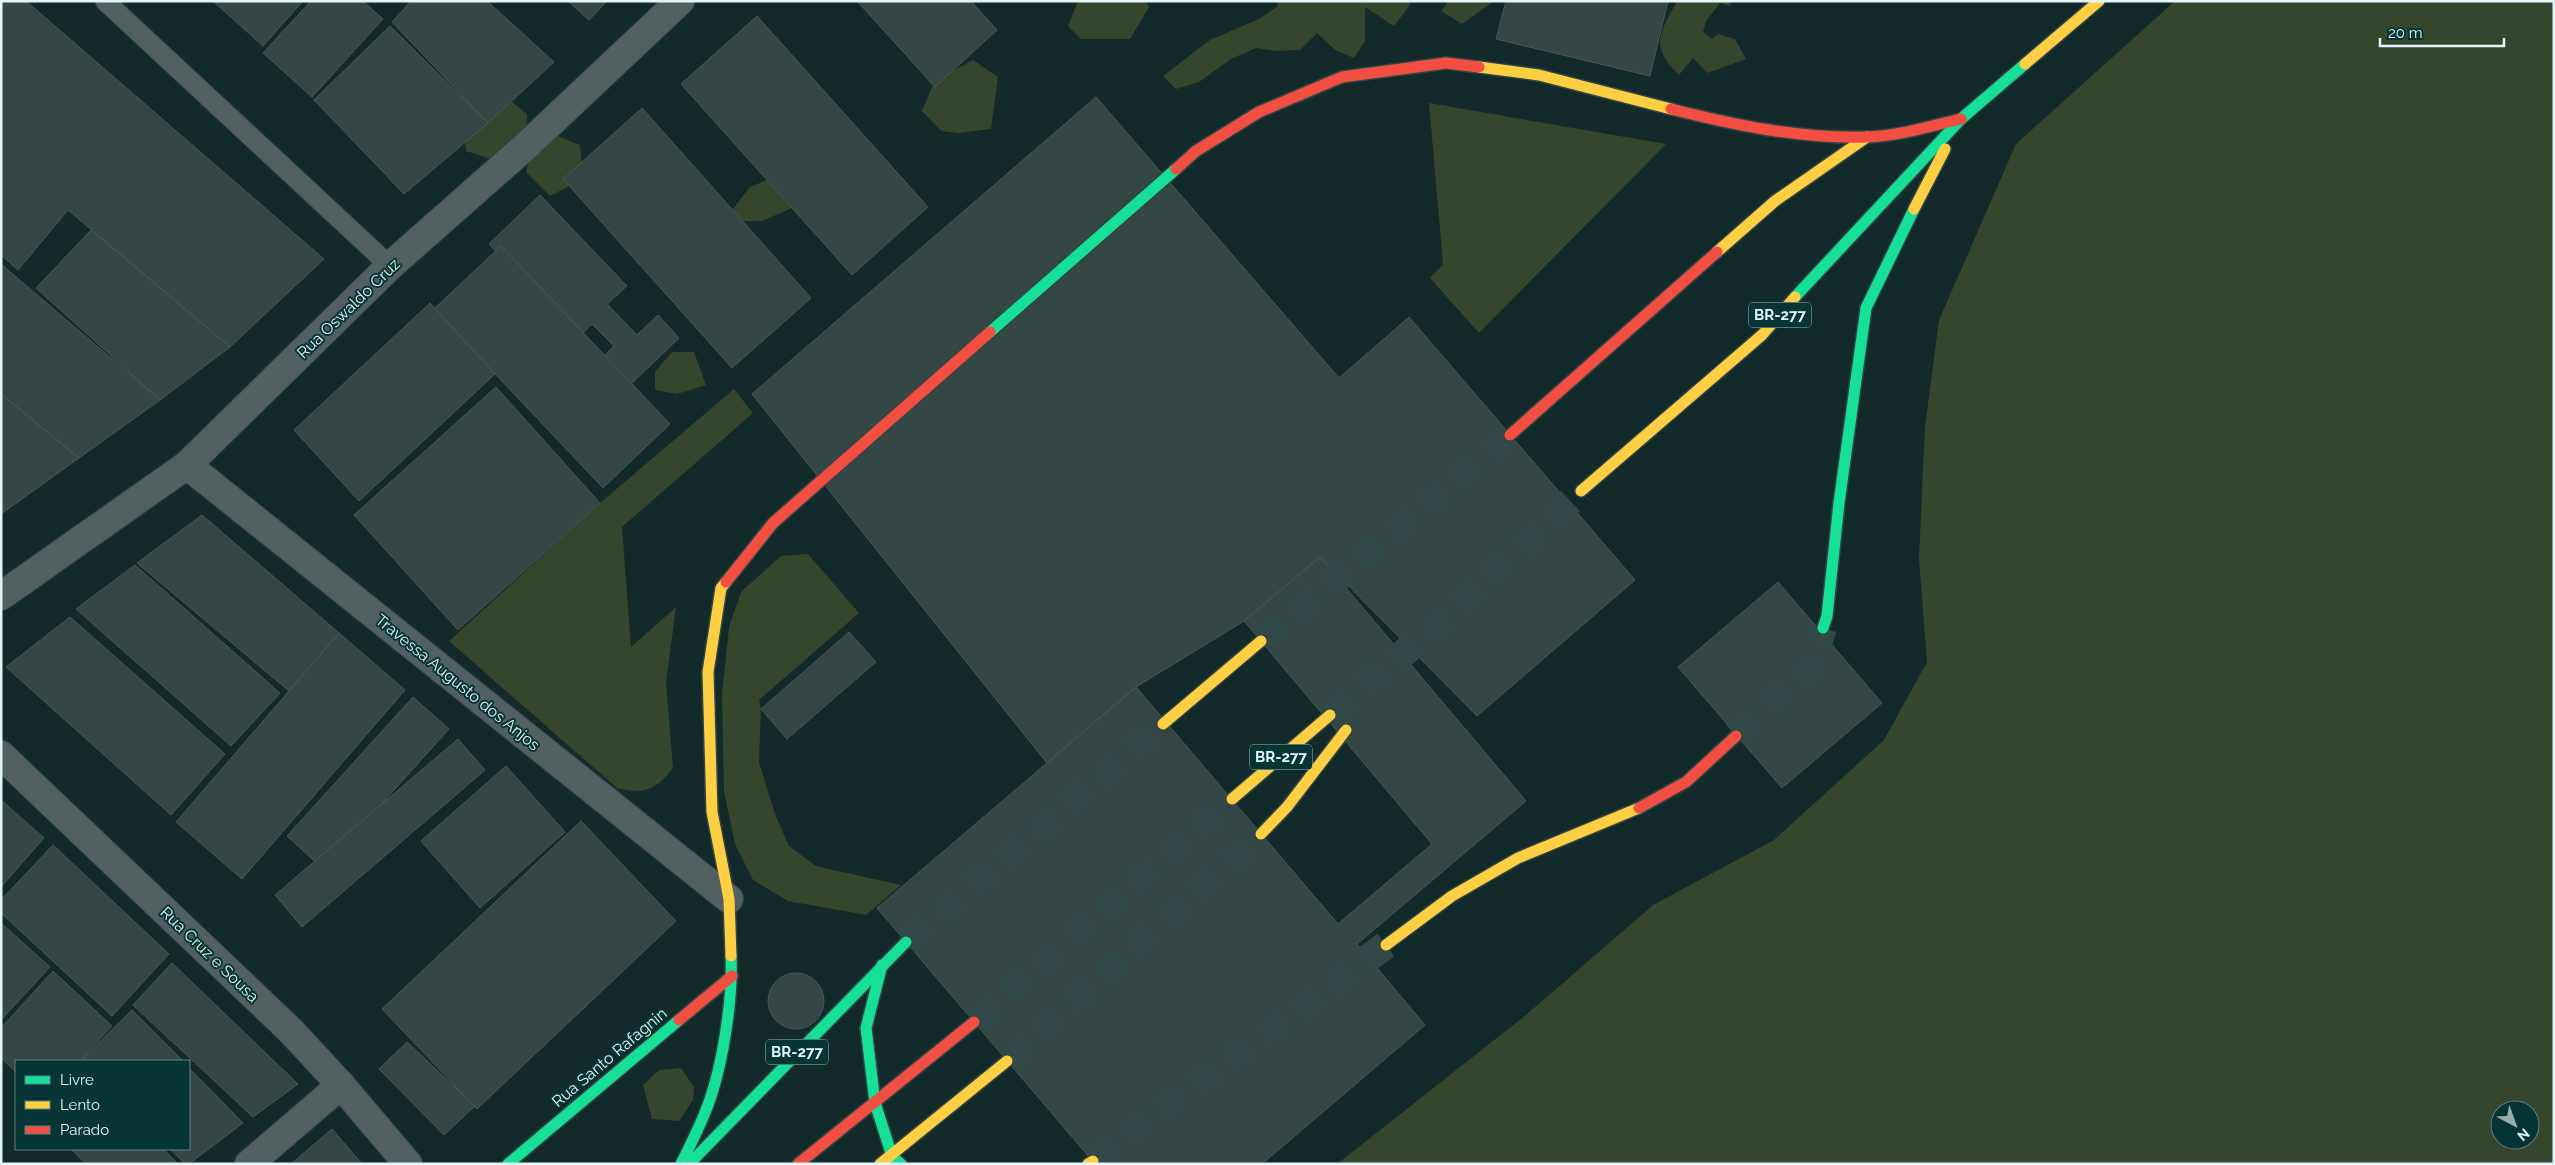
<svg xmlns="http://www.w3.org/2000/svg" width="2555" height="1165" font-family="Raleway,sans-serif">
<rect width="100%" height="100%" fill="#122a2a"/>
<g fill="#35462d" fill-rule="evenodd">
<path d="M1078 1H1146L1149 7 1130 39H1081L1068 26Z"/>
<path d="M1277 1H1409L1410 5 1394 26 1365 7V41L1354 58 1335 50 1317 33 1300 50 1276 51 1256 48 1231 59 1199 82 1176 89 1163 76 1210 40 1259 19 1278 6Z"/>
<path d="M1449 1H1494L1462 24 1441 11Z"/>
<path d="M1677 1H1732L1730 6 1720 3 1706 21 1703 32 1712 39 1718 34 1735 39 1746 59 1707 73 1693 58 1679 75C1649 46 1660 33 1677 1Z"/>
<path d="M2175 1H2554V1164H1337L1526 1015 1653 905 1774 840 1884 740 1927 662 1919 558 1925 427 1939 320 2016 144ZM2500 1110H2530V1140H2500Z"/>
<path d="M973 60 998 77 991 129 959 133 941 131 922 111 935 80Z"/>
<path d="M502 94 527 114 526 141 491 159 466 151 463 116 477 99Z"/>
<path d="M1429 103 1666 144 1479 333 1430 278 1443 264Z"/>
<path d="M557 136 580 145 583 179 550 196 526 172 533 144Z"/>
<path d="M767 180 792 208 762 221H743L732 210 750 187Z"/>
<path d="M672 352H694L706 385 677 394 655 390V372Z"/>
<path d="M734 389 753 413 622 527 631 647 676 607 666 683 673 768C655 791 645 794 617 788L449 641 600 503Z"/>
<path d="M808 554 859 613 759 700 761 709 759 762 775 814 789 846 816 866 901 885 866 915 788 901 753 880 735 844 724 792 722 694 729 627 741 592 781 556Z"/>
<path d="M681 1068 694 1087 693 1100 679 1121 652 1119 643 1085 659 1070Z"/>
</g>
<g fill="#354744" stroke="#475956">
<path d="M1 1H26L324 259 230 347 68 210 18 270 1 255Z"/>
<path d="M213 1H303L263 46Z"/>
<path d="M311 1H363L383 19 312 97 263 53Z"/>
<path d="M411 1H487L554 62 488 123 392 22Z"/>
<path d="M568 1H607L589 20Z"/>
<path d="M857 1H971L997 30 935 87Z"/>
<path d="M1506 1H1668L1650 76 1496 39Z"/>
<path d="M757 16 928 207 852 275 681 84Z"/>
<path d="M390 26 488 123 404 194 314 100Z"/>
<path d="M1096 97 1339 378 1409 317 1635 580 1477 716 1320 557 1244 621 1136 687 1047 763 752 394Z"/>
<path d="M642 108 811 298 732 368 563 179Z"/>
<path d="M540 195 627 286 607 304 637 335 658 315 679 338 630 385 603 357 614 346 592 324 578 337 489 244Z"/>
<path d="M91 230 230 347 160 400 36 288Z"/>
<path d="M501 246 670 424 603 488 434 309Z"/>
<path d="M1 264 160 400 79 458 1 394Z"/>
<path d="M430 303 495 374 359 501 294 430Z"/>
<path d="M496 387 600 503 458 630 354 515Z"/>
<path d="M1 394 79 458 1 514Z"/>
<path d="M202 515 339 633 289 691 137 563Z"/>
<path d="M1320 557 1526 801 1357 944 1425 1025 1262 1164H1095L877 908 1136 687 1338 924 1432 844 1244 621Z"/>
<path d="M135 565 280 693 231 746 76 609Z"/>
<path d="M1778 582 1882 703 1782 788 1678 667Z"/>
<path d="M70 617 225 754 171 815 6 667Z"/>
<path d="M849 632 876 662 787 739 761 709Z"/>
<path d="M339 633 405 690 242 879 176 822Z"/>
<path d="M413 697 449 729 323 869 287 836Z"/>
<path d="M458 739 485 770 302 927 275 895Z"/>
<path d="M506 766 565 832 480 908 421 841Z"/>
<path d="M1 800 44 838 1 887Z"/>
<path d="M581 821 676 921 477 1109 382 1009Z"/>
<path d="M53 845 169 954 112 1016 1 913V900Z"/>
<path d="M1 923 50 967 1 1020Z"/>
<path d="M172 963 298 1084 253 1117 133 1005Z"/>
<path d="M53 971 112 1026 79 1061H16V1072L1 1058V1028Z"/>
<circle cx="796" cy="1001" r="28"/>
<path d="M132 1010 183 1061H85L82 1059Z"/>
<path d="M407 1042 475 1106 444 1135 379 1069Z"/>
<path d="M189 1068 243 1123 189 1164H185L170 1149H189Z"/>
<path d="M332 1129 362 1164H291Z"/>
<path d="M71 1149H163L178 1164H86Z"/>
</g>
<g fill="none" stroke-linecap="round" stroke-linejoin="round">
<g stroke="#314949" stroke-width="28" stroke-dasharray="28 14" stroke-linecap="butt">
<path d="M1261 641 1510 435"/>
<path d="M1330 715 1436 626 1581 491"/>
<path d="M1736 736 1810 668 1823 628"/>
<path d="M906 942 1163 724"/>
<path d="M974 1022 1232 799"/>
<path d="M1007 1061 1261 834"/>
<path d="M1093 1161 1386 945"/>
</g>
<g stroke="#314545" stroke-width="21">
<path id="lane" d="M105 1 390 266"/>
</g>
<g stroke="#314545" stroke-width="30">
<g id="street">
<path d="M187 465 729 899"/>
<path d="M1 596 187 465 390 266 527 145 680 1"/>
<path d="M1 755 291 1031 341 1085 408 1164"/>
<path d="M249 1164 341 1085"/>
</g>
</g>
<g stroke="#314545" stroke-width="14">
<g id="fast">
<path d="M1795 297 1961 119 2025 64"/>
<path d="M990 332 1176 169"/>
<path d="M1823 628 1827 616 1839 503 1866 308 1914 209"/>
<path d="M882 965 866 1028 875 1103 892 1156 901 1164"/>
<path d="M690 1163 906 942"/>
<path d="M508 1164 679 1020"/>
<path d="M681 1164C689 1148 697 1132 704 1115 722 1073 733 1001 731 956"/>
</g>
</g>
<g stroke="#314545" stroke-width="14">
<g id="slow">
<path d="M2025 64 2099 1"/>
<path d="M1479 67 1539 75 1671 109"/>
<path d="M1914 209 1945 149"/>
<path d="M1717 252 1775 201 1867 137"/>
<path d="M1581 491 1762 335 1795 297"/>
<path d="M726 582 721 588 708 672 712 812 729 899 731 956"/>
<path d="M1163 724 1261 641"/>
<path d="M1232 799 1330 715"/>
<path d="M1261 834 1287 807 1346 730"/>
<path d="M1386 945 1452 896 1518 858 1639 808"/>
<path d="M880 1164 1007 1061"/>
<path d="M1088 1164 1093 1161"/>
</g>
</g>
<g stroke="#314545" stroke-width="14">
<g id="jam">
<path d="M1671 109C1734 125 1801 139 1867 137 1899 136 1930 126 1961 119"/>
<path d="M1176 169 1196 151 1259 112 1342 77 1446 63 1479 67"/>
<path d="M1510 435 1717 252"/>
<path d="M726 582 773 523 990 332"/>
<path d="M1639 808 1686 782 1736 736"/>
<path d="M679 1020 732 976"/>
<path d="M798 1164 974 1022"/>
</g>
</g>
<use href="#lane" stroke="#536062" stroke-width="19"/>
<use href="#street" stroke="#536062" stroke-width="28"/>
<use href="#fast" stroke="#16e098" stroke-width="11"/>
<use href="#slow" stroke="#ffcf43" stroke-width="11"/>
<use href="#jam" stroke="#f24e42" stroke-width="11"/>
</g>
<g text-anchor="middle" stroke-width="4" stroke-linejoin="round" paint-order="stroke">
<g fill="#073435" stroke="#a0bcbd" stroke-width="1">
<rect x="1749" y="302.5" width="62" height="25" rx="4"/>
<rect x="1250" y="744.5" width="62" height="25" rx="4"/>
<rect x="766" y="1039.5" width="62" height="25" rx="4"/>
</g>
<g font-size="15" font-weight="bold" fill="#e1f7f7">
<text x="1780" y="320">BR-277</text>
<text x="1281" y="762">BR-277</text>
<text x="797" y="1057">BR-277</text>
</g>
<g font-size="16" fill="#e1f7f7" stroke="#073435">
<text transform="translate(348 308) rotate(-44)" y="6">Rua Oswaldo Cruz</text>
<text transform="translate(458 682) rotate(39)" y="6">Travessa Augusto dos Anjos</text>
<text transform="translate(210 954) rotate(44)" y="6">Rua Cruz e Sousa</text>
<text transform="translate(609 1057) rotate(-40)" y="6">Rua Santo Rafagnin</text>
</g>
</g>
<rect width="2555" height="1165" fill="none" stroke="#e1f7f7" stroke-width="5"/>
<rect x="15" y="1060" width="175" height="90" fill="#073435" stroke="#5e8283"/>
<rect x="25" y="1076" width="25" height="8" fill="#16e098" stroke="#5e8283"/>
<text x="60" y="1085" font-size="15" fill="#e1f7f7">Livre</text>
<rect x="25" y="1101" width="25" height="8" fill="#ffcf43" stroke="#5e8283"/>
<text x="60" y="1110" font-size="15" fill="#e1f7f7">Lento</text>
<rect x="25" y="1126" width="25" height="8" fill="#f24e42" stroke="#5e8283"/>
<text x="60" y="1135" font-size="15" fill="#e1f7f7">Parado</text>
<g transform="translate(2515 1125) rotate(139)"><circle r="24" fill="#073435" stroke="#5e8283"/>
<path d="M0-4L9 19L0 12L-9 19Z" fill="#99afaf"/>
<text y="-8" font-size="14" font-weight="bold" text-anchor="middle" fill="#e1f7f7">N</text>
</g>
<path d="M2380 38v8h124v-8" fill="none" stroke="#e1f7f7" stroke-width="2.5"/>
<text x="2388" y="38" font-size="15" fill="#e1f7f7" stroke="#073435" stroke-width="4" paint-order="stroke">20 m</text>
</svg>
